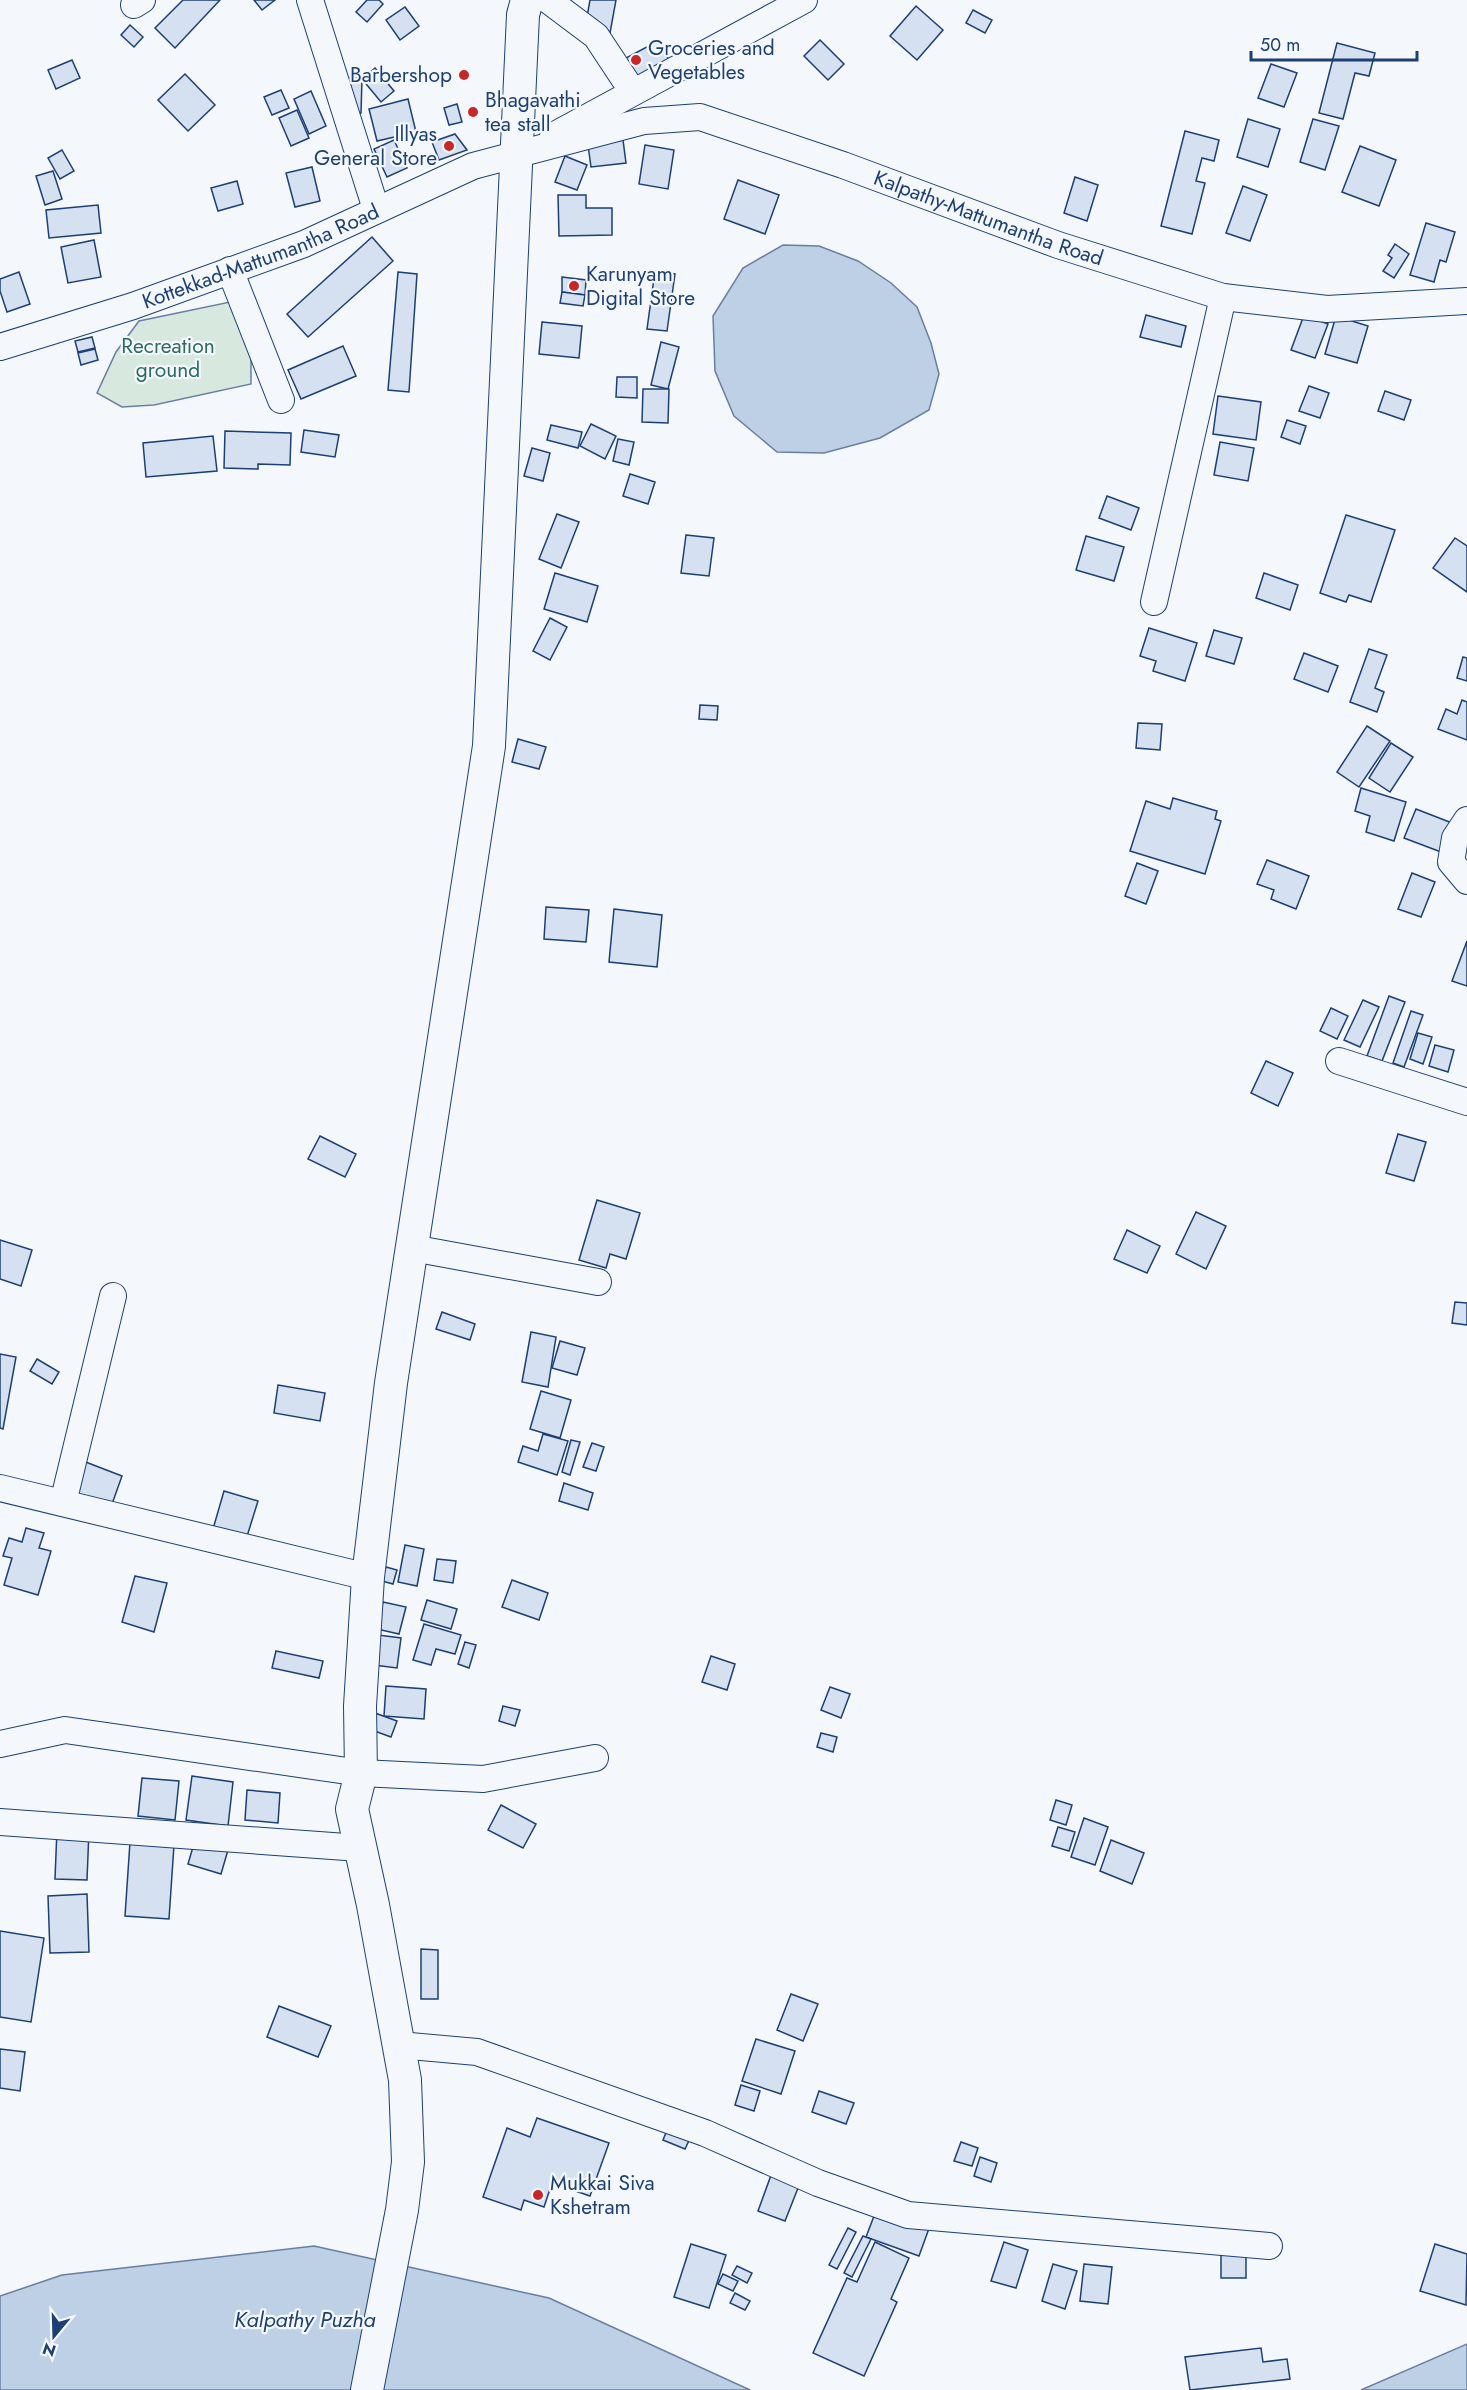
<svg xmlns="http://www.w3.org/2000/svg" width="1467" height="2390" font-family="Jost,sans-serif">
<rect width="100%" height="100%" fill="#f4f7fb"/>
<path fill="#d7e8df" stroke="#687fa3" stroke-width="1.5" d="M230 302 251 352V384L154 405 122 407 97 393 116 352 139 321Z"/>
<g fill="#bed0e5" stroke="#687fa3" stroke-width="1.5">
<path d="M783 245 819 246 858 261 891 283 917 307 931 343 939 374 929 410 880 438 824 453 777 452 734 416 715 371 713 316 743 268Z"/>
<path d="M314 2246 549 2298 750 2390H0V2296L62 2275Z"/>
<path d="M1467 2344V2390H1361Z"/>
</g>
<g fill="#d5e0f0" stroke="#1d3f73" stroke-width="1.5">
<path d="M183 0H220L175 48 155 28Z"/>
<path d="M254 0H275L262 10Z"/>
<path d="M367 0H379L383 4 367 22 356 12Z"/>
<path d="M590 0H616L610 33 585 28Z"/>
<path d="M916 6 943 30 917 60 890 36Z"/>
<path d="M405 7 419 26 400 40 386 20Z"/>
<path d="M973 10 992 20 985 33 966 23Z"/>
<path d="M130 25 143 37 134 47 121 35Z"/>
<path d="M820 40 844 64 828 80 804 56Z"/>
<path d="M658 41 670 62 637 79 626 58Z"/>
<path d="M1337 43 1375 53 1369 76 1355 73 1343 119 1319 113Z"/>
<path d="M72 60 80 78 56 89 48 70Z"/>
<path d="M1271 64 1297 73 1284 107 1258 98Z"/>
<path d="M375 68 394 91 381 102 362 79Z"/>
<path d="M185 74 215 105 188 131 158 100Z"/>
<path d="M347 78H362L361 113H346Z"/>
<path d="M281 90 289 108 272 115 264 97Z"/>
<path d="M311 91 326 126 309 134 294 99Z"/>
<path d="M408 99 416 132 377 141 369 109Z"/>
<path d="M457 104 462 122 449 125 444 108Z"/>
<path d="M297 110 309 138 291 146 279 118Z"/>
<path d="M1248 119 1280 129 1268 167 1237 157Z"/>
<path d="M1313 119 1339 126 1325 170 1300 162Z"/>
<path d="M1185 131 1219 140 1214 161 1202 158 1196 181 1205 183 1192 234 1161 226Z"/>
<path d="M455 134 467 150 439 160 432 142Z"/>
<path d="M394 140 407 168 387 177 374 149Z"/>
<path d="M623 140 626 163 591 167 588 145Z"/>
<path d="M645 145 674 150 668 189 639 184Z"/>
<path d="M1360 146 1396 160 1379 206 1342 192Z"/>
<path d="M62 150 74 171 60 179 48 158Z"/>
<path d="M565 156 587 165 577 190 555 182Z"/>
<path d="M312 167 320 201 295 207 286 173Z"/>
<path d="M53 171 62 199 45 205 36 176Z"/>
<path d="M1075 177 1098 185 1087 221 1064 213Z"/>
<path d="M738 180 779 195 765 234 724 219Z"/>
<path d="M237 181 243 204 218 211 211 188Z"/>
<path d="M1243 186 1267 195 1250 241 1226 233Z"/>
<path d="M558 195H586V208H612V235L559 236Z"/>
<path d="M98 205 101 233 49 238 46 210Z"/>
<path d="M1426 223 1455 232 1446 262 1440 260 1434 282 1410 275Z"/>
<path d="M372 237 393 261 308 337 287 314Z"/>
<path d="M94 240 101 277 68 283 61 247Z"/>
<path d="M1395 244 1409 254 1394 278 1383 271 1392 258 1388 255Z"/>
<path d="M655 271 675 274 667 331 647 329Z"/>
<path d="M19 272 30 304 7 312 0 291V279Z"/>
<path d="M398 272 417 274 409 392 388 390Z"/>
<path d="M562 277 586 280 585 295 562 292Z"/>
<path d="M562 292 585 295 583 306 560 303Z"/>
<path d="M1146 315 1186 326 1181 347 1140 337Z"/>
<path d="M1304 315 1328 324 1315 358 1291 350Z"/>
<path d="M1336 316 1368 326 1357 363 1325 354Z"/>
<path d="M542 322 582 326 579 358 539 354Z"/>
<path d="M92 337 95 348 78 352 75 341Z"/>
<path d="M661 342 679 347 668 389 651 385Z"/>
<path d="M343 346 356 376 301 399 288 370Z"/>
<path d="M95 349 98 360 81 365 78 353Z"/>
<path d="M617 377H637V398L616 397Z"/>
<path d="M1309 386 1329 393 1320 418 1299 411Z"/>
<path d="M643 389H669L668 423 642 422Z"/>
<path d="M1385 391 1411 400 1404 420 1378 411Z"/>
<path d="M1218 396 1261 402 1256 440 1213 434Z"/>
<path d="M1287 420 1306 426 1300 444 1281 437Z"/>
<path d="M591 424 616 436 605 459 580 446Z"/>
<path d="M551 425 582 432 578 448 547 440Z"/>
<path d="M304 430 339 435 335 457 301 452Z"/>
<path d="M225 431 291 433 290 465 258 464V469L224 468Z"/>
<path d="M213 436 217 471 146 477 143 443Z"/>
<path d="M618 439 634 442 629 465 613 461Z"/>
<path d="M1220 442 1254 448 1248 481 1214 475Z"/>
<path d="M532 448 550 453 543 481 524 476Z"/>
<path d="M630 474 655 482 648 504 623 496Z"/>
<path d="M1107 496 1139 508 1131 530 1099 518Z"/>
<path d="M557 514 579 522 561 568 539 559Z"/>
<path d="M1346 515 1395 530 1371 602 1349 595 1346 602 1320 593Z"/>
<path d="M686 535 714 538 709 576 681 573Z"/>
<path d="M1086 536 1124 547 1114 581 1076 570Z"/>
<path d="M1455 538 1467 546V592L1433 568Z"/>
<path d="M555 573 598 586 587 622 544 609Z"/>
<path d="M1264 573 1298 585 1290 610 1256 598Z"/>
<path d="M550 618 567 627 550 660 533 651Z"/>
<path d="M1149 628 1197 643 1185 681 1153 671 1156 661 1140 656Z"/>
<path d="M1214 630 1242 638 1234 664 1206 656Z"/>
<path d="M1369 649 1387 655 1375 688 1384 692 1377 712 1350 702Z"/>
<path d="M1304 653 1338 666 1328 692 1294 679Z"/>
<path d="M1463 657 1467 658V681L1457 678Z"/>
<path d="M1462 700 1467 702V740L1438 729 1446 709 1457 714Z"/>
<path d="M700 705 718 706 717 720 699 719Z"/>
<path d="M1138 723 1162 724 1160 750 1136 748Z"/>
<path d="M1367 726 1390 741 1359 787 1337 772Z"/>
<path d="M518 739 546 747 539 769 512 762Z"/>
<path d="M1391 743 1413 757 1390 792 1369 778Z"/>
<path d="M1361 788 1406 802 1394 841 1366 832 1370 816 1355 811Z"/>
<path d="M1173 798 1217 811 1215 819 1221 821 1205 874 1130 851 1146 801 1170 809Z"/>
<path d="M1416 809 1452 823 1441 852 1404 838Z"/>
<path d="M1267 860 1309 876 1296 909 1271 899 1274 890 1257 884Z"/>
<path d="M1137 863 1158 871 1146 904 1125 896Z"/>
<path d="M1412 873 1435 882 1421 917 1398 909Z"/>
<path d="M546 907 589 910 586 942 544 939Z"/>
<path d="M614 909 662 915 657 967 609 962Z"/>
<path d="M1467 941V986L1452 981Z"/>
<path d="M1389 996 1405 1002 1382 1061 1367 1056Z"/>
<path d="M1363 1000 1379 1007 1360 1047 1344 1040Z"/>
<path d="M1331 1008 1348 1016 1337 1039 1320 1031Z"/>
<path d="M1411 1011 1423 1015 1404 1067 1393 1063Z"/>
<path d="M1418 1033 1432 1037 1423 1064 1410 1059Z"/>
<path d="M1435 1045 1454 1050 1448 1072 1429 1066Z"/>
<path d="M1266 1061 1293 1073 1278 1106 1251 1093Z"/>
<path d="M1398 1134 1426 1142 1414 1181 1386 1173Z"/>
<path d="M320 1136 356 1154 345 1177 308 1159Z"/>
<path d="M597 1200 640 1213 626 1259 610 1254 606 1268 579 1260Z"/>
<path d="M1196 1212 1226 1226 1206 1269 1176 1254Z"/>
<path d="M1127 1230 1160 1246 1147 1273 1114 1259Z"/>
<path d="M0 1240 32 1250 21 1286 0 1279Z"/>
<path d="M1455 1302 1467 1303V1325L1452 1323Z"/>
<path d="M442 1312 475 1324 470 1340 436 1329Z"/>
<path d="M531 1332 556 1337 548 1387 522 1382Z"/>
<path d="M560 1341 585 1348 577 1375 552 1368Z"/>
<path d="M0 1354 16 1357 3 1429 0 1428Z"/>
<path d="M37 1359 59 1372 52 1384 30 1371Z"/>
<path d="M278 1385 325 1393 320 1421 274 1413Z"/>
<path d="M541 1391 571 1400 560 1438 530 1429Z"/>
<path d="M543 1434 568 1441 557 1475 518 1462 523 1446 538 1451Z"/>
<path d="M571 1440 580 1442 570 1475 562 1472Z"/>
<path d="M592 1443 604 1447 596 1471 583 1467Z"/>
<path d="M83 1461 122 1476 107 1518 67 1504Z"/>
<path d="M564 1483 593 1493 588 1510 559 1501Z"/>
<path d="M224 1491 258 1501 244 1546 211 1536Z"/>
<path d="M26 1528 44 1533 39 1548 51 1551 38 1595 4 1585 12 1558 3 1556 9 1538 22 1542Z"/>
<path d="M405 1545 424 1549 417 1586 398 1582Z"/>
<path d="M437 1559 456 1561 453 1583 434 1580Z"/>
<path d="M386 1567 397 1570 393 1584 382 1581Z"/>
<path d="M135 1576 167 1583 154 1632 122 1622Z"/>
<path d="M512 1580 548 1593 539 1620 502 1607Z"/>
<path d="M427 1600 457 1609 451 1629 421 1620Z"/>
<path d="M383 1602 406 1607 399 1634 377 1629Z"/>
<path d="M424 1624 461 1635 455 1654 436 1649 431 1665 413 1660Z"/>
<path d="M378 1635 401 1638 397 1668 374 1665Z"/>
<path d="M465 1642 476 1645 469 1668 458 1664Z"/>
<path d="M276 1651 323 1661 319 1678 272 1668Z"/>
<path d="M711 1656 735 1664 727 1690 702 1682Z"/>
<path d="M386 1686 426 1689 424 1719 384 1716Z"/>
<path d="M830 1687 850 1694 841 1718 821 1710Z"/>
<path d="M503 1706 520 1710 515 1726 499 1721Z"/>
<path d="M375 1713 397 1721 391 1737 369 1729Z"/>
<path d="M821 1733 837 1737 833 1752 817 1747Z"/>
<path d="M192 1776 233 1782 228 1826 186 1820Z"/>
<path d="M142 1778 179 1781 175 1820 138 1816Z"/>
<path d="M247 1790 280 1793 278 1823 245 1820Z"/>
<path d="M1056 1800 1072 1805 1066 1825 1050 1820Z"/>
<path d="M501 1805 536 1824 523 1848 488 1830Z"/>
<path d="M1084 1818 1108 1827 1095 1865 1071 1857Z"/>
<path d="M1058 1827 1075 1832 1069 1851 1052 1846Z"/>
<path d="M57 1829 89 1830 87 1880 55 1879Z"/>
<path d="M195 1840 228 1850 221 1874 188 1864Z"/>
<path d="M1111 1840 1144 1853 1132 1884 1100 1871Z"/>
<path d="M130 1842 174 1845 169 1919 125 1916Z"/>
<path d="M87 1894 89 1952 50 1953 48 1896Z"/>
<path d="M0 1931 44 1938 31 2022 0 2017Z"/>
<path d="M421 1949 438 1950V1999H421Z"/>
<path d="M791 1994 818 2004 803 2041 777 2030Z"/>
<path d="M279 2006 331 2026 318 2057 267 2037Z"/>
<path d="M756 2039 795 2051 781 2094 742 2081Z"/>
<path d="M0 2049 25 2052 20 2091 0 2088Z"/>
<path d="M741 2085 760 2091 754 2111 735 2105Z"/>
<path d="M819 2091 854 2103 846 2124 812 2112Z"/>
<path d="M537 2118 609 2143 590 2196 552 2183 544 2207 524 2200 521 2210 483 2197 507 2128 530 2137Z"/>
<path d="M669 2125 692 2134 685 2149 663 2140Z"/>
<path d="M961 2142 978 2148 972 2166 954 2161Z"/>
<path d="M980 2157 997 2163 991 2182 974 2176Z"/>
<path d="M774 2167 802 2178 785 2221 758 2211Z"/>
<path d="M879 2203 931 2223 919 2256 866 2237Z"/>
<path d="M848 2228 856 2232 837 2269 829 2265Z"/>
<path d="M863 2236 871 2239 852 2277 844 2273Z"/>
<path d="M875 2242 909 2258 891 2299 897 2302 864 2376 813 2353 847 2278 857 2282Z"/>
<path d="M1004 2242 1028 2250 1016 2288 991 2281Z"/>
<path d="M691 2244 726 2255 709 2308 674 2297Z"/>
<path d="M1435 2244 1467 2254 1466 2305 1420 2291Z"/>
<rect x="1221" y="2249" width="25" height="29"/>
<path d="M1053 2264 1077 2271 1065 2309 1042 2301Z"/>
<path d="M1084 2264 1112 2267 1108 2304 1080 2301Z"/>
<path d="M737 2266 752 2273 747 2283 732 2275Z"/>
<path d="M723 2274 738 2281 733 2291 718 2284Z"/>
<path d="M735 2293 750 2301 745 2310 730 2303Z"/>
<path d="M1261 2348 1263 2362 1287 2359 1290 2379 1190 2390 1185 2357Z"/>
</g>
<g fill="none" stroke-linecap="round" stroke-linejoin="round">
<g stroke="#1d3f73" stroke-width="28">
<g id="minor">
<path d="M310 0 376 209"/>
<path d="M548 0 596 36 633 92"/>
<path d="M134 5 142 0"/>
<path d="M553 136 804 0"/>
<path d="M230 270 281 400"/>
<path id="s1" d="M0 347 133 306 304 244 473 166 644 121 700 117 843 165 1058 245 1223 297 1327 309 1467 301"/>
<path d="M1154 602 1223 297"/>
<path d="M1467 820 1455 838 1451 862 1467 881"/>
<path d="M1339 1061 1467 1102"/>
<path d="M412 1248 598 1282"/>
<path d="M0 1488 368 1577"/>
<path d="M63 1503 113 1296"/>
<path d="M0 1744 65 1730 361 1773 483 1779 595 1758"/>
<path d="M0 1822 360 1848"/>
<path d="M399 2045 477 2052 705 2133 818 2183 908 2215 1269 2246"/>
</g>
</g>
<g stroke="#1d3f73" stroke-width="34">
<path id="major" d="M367 2390 402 2210 408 2162 405 2080 373 1905 352 1809 361 1773 360 1706 368 1577 391 1383 489 746 523 15 527 0"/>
</g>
<use href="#minor" stroke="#f4f7fb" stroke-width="26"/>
<use href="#major" stroke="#f4f7fb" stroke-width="32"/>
</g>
<g fill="#c62828" stroke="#f4f7fb" stroke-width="2">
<circle cx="636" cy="60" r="6"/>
<circle cx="464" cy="75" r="6"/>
<circle cx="473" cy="112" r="6"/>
<circle cx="449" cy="146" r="6"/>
<circle cx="574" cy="286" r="6"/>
<circle cx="538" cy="2195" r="6"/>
</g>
<g text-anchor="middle" stroke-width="4.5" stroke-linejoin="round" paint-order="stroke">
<g font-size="21" fill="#1d3f73" stroke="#f4f7fb" text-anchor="start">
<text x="648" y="55">Groceries and<tspan x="648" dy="24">Vegetables</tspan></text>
<text x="452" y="82" text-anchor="end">Barbershop</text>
<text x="485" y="107">Bhagavathi<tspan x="485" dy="24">tea stall</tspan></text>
<text x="437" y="141" text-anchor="end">Illyas<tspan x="437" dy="24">General Store</tspan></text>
<text x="586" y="281">Karunyam<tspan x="586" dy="24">Digital Store</tspan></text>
<text x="550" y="2190">Mukkai Siva<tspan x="550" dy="24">Kshetram</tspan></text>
</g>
<g font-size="21" fill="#1d3f73" stroke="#f4f7fb">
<text dy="7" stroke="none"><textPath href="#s1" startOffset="1046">Kalpathy-Mattumantha Road</textPath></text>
<text dy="7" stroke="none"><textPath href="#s1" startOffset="276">Kottekkad-Mattumantha Road</textPath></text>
</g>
<g font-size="21" fill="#2c6c60" stroke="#f4f7fb">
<text x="168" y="353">Recreation<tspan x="168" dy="24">ground</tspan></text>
</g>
<g font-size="22" font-style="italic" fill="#1d3f73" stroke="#f4f7fb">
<text x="305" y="2327">Kalpathy Puzha</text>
</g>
</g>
<g transform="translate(54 2336) rotate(199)" stroke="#f4f7fb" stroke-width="4.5" paint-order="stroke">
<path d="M0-4.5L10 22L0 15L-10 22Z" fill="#1d3f73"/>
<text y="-9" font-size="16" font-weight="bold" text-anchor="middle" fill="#1d3f73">N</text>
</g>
<path d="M1251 51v9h166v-9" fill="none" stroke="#1d3f73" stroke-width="3"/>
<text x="1260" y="51" font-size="18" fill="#1d3f73" stroke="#f4f7fb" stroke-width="4.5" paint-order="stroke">50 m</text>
</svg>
